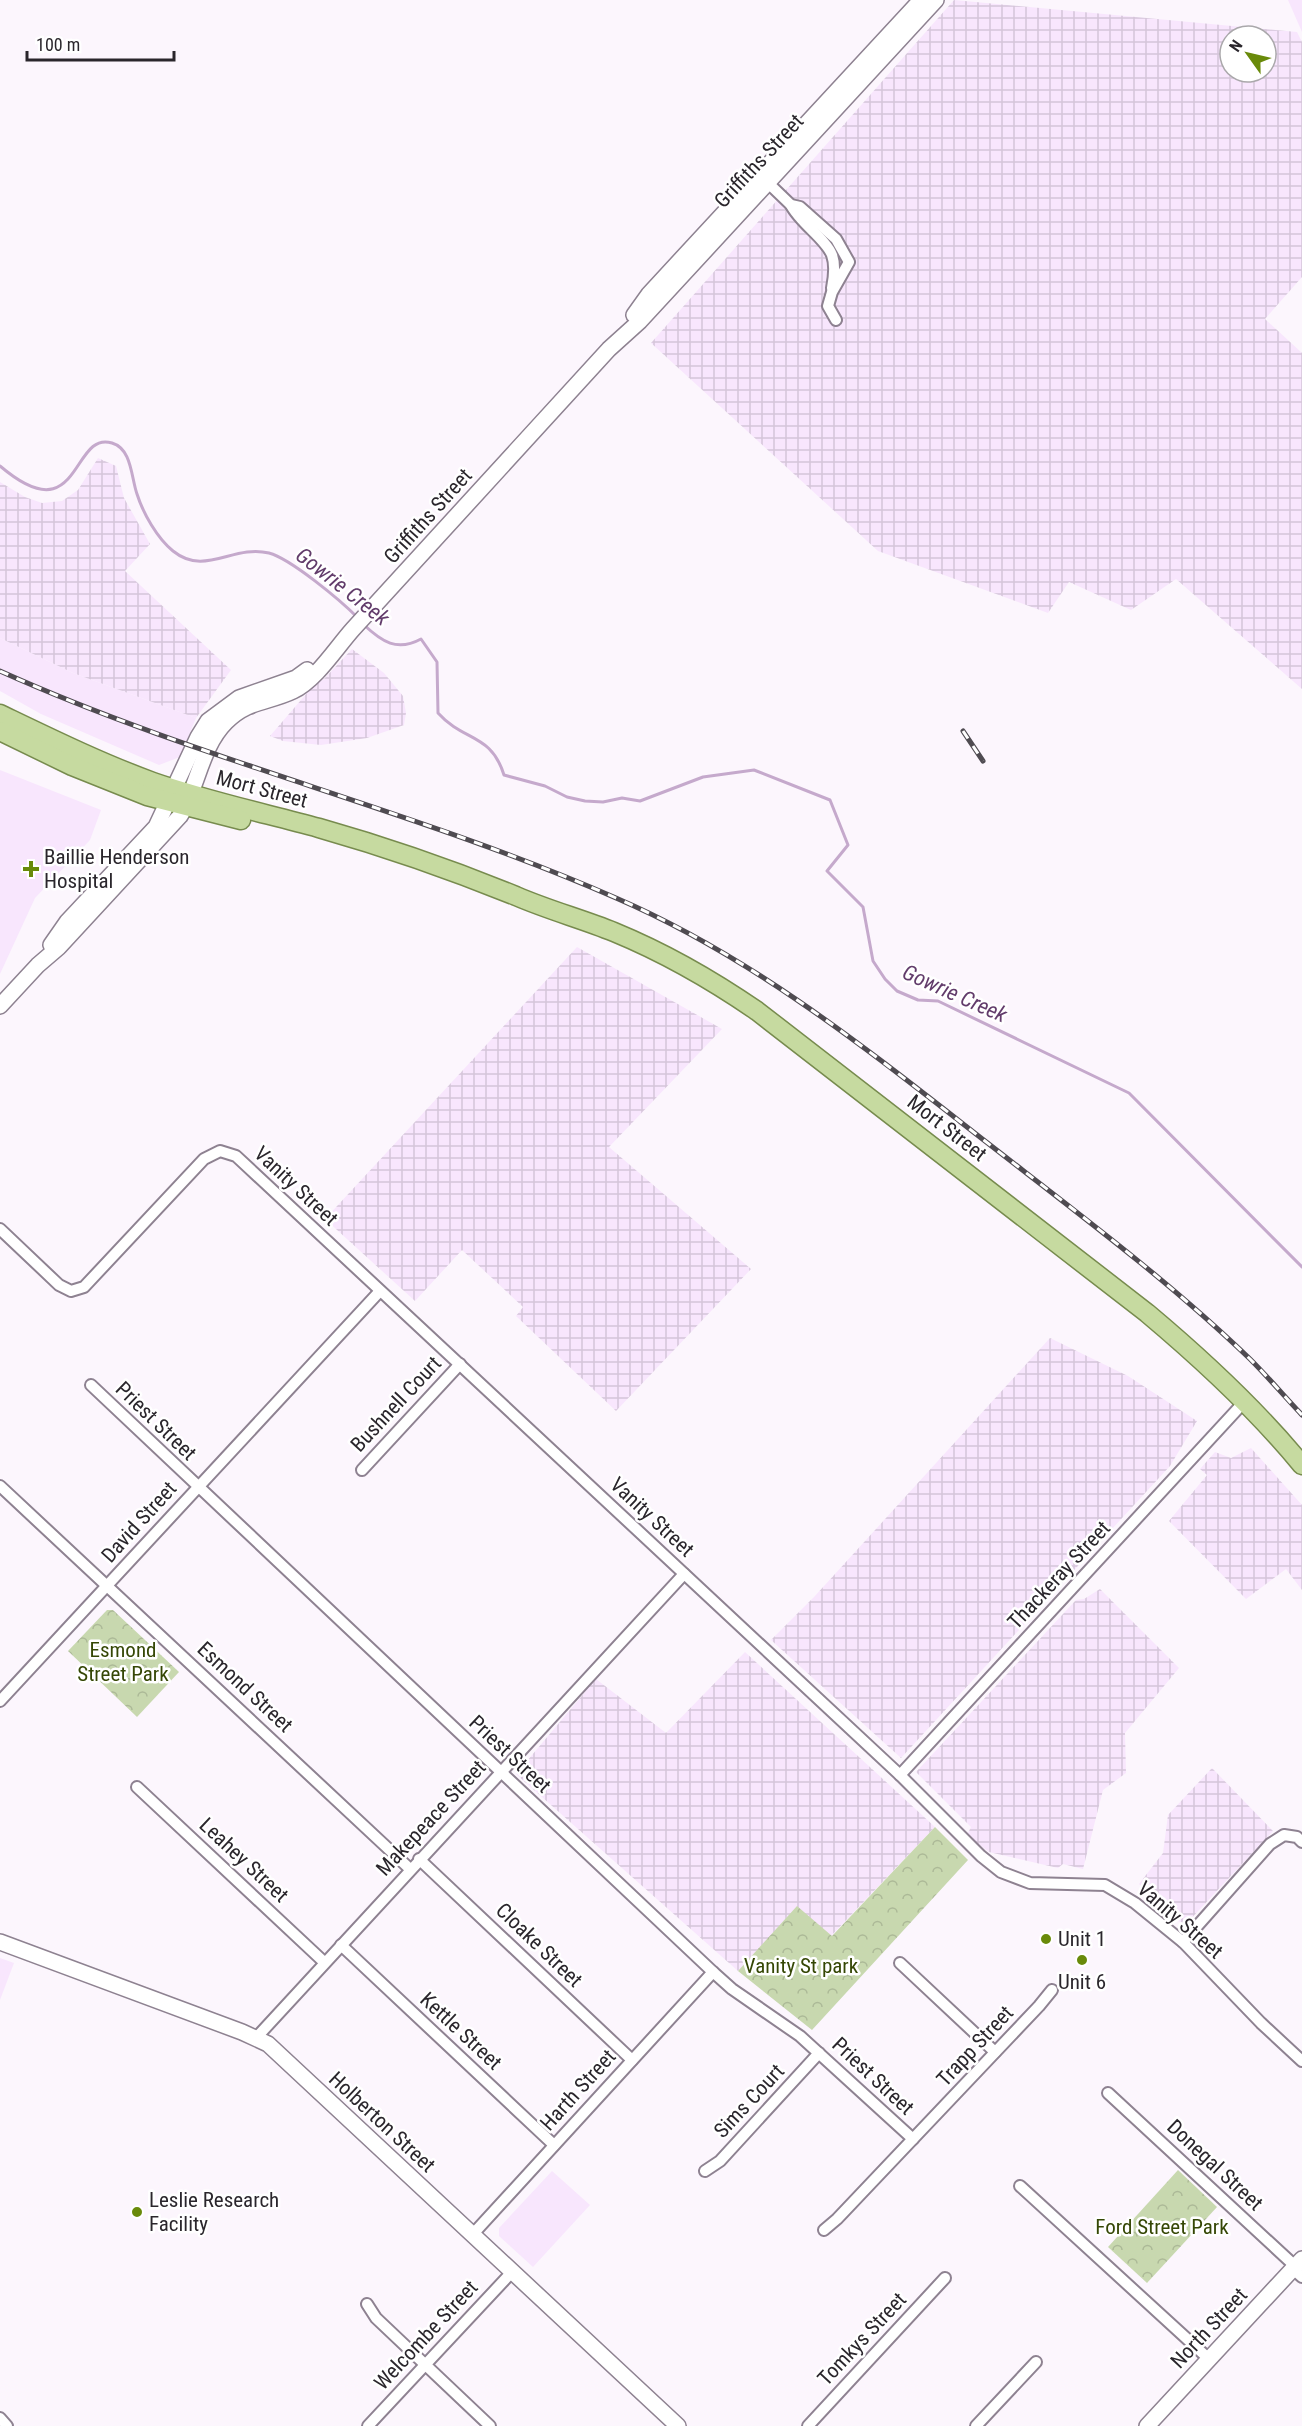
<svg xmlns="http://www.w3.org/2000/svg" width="1302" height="2426" font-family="'Roboto Condensed',sans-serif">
<defs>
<pattern id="industrial-grid" width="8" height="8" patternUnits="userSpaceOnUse" patternTransform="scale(1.5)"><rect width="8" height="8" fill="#f8e6fd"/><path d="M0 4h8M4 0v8" fill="none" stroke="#d5c5d9"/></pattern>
<pattern id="park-crowns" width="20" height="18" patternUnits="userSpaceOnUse" patternTransform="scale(1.5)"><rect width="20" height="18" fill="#c8d8af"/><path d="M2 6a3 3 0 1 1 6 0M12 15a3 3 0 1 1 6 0" fill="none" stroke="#acb997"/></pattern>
</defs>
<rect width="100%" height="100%" fill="#fcf6fd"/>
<g fill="#f8e6fd">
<path d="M1288 0H1302V33V32Z"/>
<path d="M0 638 73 673 196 718 180 757 159 765 41 714 0 691Z"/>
<path d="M0 770 101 810 90 840 35 898 0 974Z"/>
<path d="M0 1958 14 1963 0 2000Z"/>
<path d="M552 2171 590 2205 533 2267 499 2236V2228Z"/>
</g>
<g fill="url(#industrial-grid)" fill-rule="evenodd">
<path d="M954 0 1297 32 1302 42V277L1265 319 1302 353V689L1176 579 1131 610 1069 582 1048 613 878 551 651 343ZM1230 36H1266V72H1230Z"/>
<path d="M98 458 116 466 124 498 150 544 125 571 231 670 196 718 73 673 0 638V482L25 497 42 503 62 501 78 490Z"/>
<path d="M352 649 384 673 403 696 406 713 404 725 367 738 321 745 283 741 270 736 313 686 324 679Z"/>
<path d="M577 947 722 1029 609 1147 751 1269 616 1411 516 1316 523 1307 462 1250 415 1301 325 1219Z"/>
<path d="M1050 1338 1128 1376 1197 1421 1170 1466 901 1758 771 1640 814 1597Z"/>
<path d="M1251 1448 1302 1505V1590L1286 1569 1246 1599 1169 1521 1207 1475 1200 1469 1215 1452 1231 1458Z"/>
<path d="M1100 1589 1179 1668 1125 1733 1126 1773 1103 1790 1083 1869 1063 1864 1058 1868 989 1852 967 1835 971 1827 916 1772 1076 1600 1084 1599Z"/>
<path d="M745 1652 935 1827 831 1936 797 1907 738 1971 516 1774 596 1679 666 1733Z"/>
<path d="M1212 1768 1273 1831 1186 1924 1175 1920 1139 1884 1163 1853 1168 1815Z"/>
</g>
<g fill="url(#park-crowns)">
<path d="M107 1610H113L179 1672 137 1717 68 1651Z"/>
<path d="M935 1827 968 1860 812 2030 738 1971 797 1906 832 1936Z"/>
<path d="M1178 2170 1217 2207 1147 2283 1108 2247Z"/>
</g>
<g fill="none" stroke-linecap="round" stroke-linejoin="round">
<g stroke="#c5a9cc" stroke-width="3">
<path d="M0 466C81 535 71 430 112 443 132 449 131 477 137 494 143 513 157 538 173 551 205 577 233 544 269 553 291 559 340 600 357 617"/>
<path d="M363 624C382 642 397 652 421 639L437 662 438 713C464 742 491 733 504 775L545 786 567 797 585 801 603 802 622 798 640 801 703 777 754 770 830 800 848 845 827 871 863 907 873 961 885 979 897 991 918 1000 938 1001 1129 1093 1302 1267"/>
</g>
<g stroke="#8e8291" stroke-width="14">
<g id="street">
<path d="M764 179 791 205 800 207 836 239 849 262 832 292 828 306 836 320"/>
<path d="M791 205C800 223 826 239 832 255 836 266 834 278 832 288"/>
<path d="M0 1229 59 1285 71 1291 84 1287 204 1159 220 1151 236 1156 900 1775 981 1856 1001 1872 1030 1883 1105 1885 1135 1903 1183 1942 1261 2023 1302 2061"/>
<path d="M91 1385 713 1972 732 1989 800 2036 913 2139"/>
<path d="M362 1470 460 1364"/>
<path d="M0 1486 410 1869"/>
<path d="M0 1701 380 1291"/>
<path d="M900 1775 1245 1401"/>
<path d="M137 1787 324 1962"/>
<path d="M419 1859 632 2060"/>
<path d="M1183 1942 1270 1844 1284 1835 1297 1837 1302 1842"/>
<path d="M341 1945 554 2145"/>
<path d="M900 1963 995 2052"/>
<path d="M256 2038 684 1574"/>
<path d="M1108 2093 1295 2266"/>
<path d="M705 2171 720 2161 819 2053"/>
<path d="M1020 2186 1209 2359"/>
<path d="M824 2230 837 2219 1039 2006 1052 1990"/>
<path d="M473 2234 713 1972"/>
<path d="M1293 2269 1302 2277"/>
<path d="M367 2304 376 2318 490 2426"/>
<path d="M0 2418 7 2426"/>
<path d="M368 2426 512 2272"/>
<path d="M808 2426 945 2278"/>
<path d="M976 2426 1036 2362"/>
</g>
</g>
<g stroke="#8e8291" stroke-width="18">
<g id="secondary">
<path d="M634 315 649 294 921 0"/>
<path d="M51 945 67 922 156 827 198 737 208 721 239 698 296 678 307 670"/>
<path d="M0 1006 38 965 59 947 180 816C198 786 201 747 226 722 248 700 268 703 293 691 316 680 336 648 353 629L609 349 640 321 936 0"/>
<path d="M0 1942 242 2032 268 2044 678 2426"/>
<path d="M1147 2426 1302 2259"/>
</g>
</g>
<g stroke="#778b4e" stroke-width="21">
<g id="primary">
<path d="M0 714C50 738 101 763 153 782 208 801 264 813 319 828 386 847 452 870 516 896 548 910 582 919 614 932 665 953 712 980 757 1011L1147 1313C1203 1360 1256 1409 1302 1465"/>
<path d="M0 731 72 766 147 796 241 820"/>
</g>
</g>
<use href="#street" stroke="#fff" stroke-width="10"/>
<use href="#secondary" stroke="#fff" stroke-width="15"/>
<use href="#primary" stroke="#c6daa0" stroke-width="18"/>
<g stroke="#4f4b51" stroke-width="5">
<g id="rail">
<path d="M0 671C200 761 416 810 616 898 753 957 868 1050 985 1141 1075 1211 1168 1280 1250 1359 1268 1377 1285 1397 1302 1415"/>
<path d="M963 731 983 761"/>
</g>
</g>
<use href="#rail" stroke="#fff" stroke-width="3" stroke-dasharray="9" stroke-linecap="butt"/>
</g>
<g fill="#698a0a" stroke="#fff" stroke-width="2">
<path d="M28 860h6v6h6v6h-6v6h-6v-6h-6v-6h6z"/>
<circle cx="1046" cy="1939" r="6"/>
<circle cx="1082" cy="1960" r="6"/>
<circle cx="137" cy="2212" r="6"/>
</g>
<g text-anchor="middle" stroke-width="5" stroke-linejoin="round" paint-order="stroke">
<g font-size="21" fill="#2a262c" stroke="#fff">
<text transform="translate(759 161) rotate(-47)" y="7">Griffiths Street</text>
<text transform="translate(428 516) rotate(-48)" y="7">Griffiths Street</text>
<text transform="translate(262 789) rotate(15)" y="7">Mort Street</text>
<text transform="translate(947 1128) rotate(38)" y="7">Mort Street</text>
<text transform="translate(296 1186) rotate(43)" y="7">Vanity Street</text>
<text transform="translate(396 1404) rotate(-47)" y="7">Bushnell Court</text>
<text transform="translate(156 1421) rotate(44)" y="7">Priest Street</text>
<text transform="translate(652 1517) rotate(43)" y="7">Vanity Street</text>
<text transform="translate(139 1522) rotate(-48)" y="7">David Street</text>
<text transform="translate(1059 1575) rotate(-47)" y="7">Thackeray Street</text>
<text transform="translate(245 1687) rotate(43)" y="7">Esmond Street</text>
<text transform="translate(510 1754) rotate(43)" y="7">Priest Street</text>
<text transform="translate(431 1818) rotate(-47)" y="7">Makepeace Street</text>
<text transform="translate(244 1860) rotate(43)" y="7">Leahey Street</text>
<text transform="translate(1180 1920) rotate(41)" y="7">Vanity Street</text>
<text transform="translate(539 1945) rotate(44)" y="7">Cloake Street</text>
<text transform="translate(461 2031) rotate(43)" y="7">Kettle Street</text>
<text transform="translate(975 2046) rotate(-47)" y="7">Trapp Street</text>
<text transform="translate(873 2076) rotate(43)" y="7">Priest Street</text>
<text transform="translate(578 2090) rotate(-48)" y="7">Harth Street</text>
<text transform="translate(749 2101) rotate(-47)" y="7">Sims Court</text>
<text transform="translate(382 2122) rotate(43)" y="7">Holberton Street</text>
<text transform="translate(1215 2165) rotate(43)" y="7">Donegal Street</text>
<text transform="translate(1209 2328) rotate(-47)" y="7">North Street</text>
<text transform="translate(426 2335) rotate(-47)" y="7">Welcombe Street</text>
<text transform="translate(862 2339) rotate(-47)" y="7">Tomkys Street</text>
</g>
<g font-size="21" fill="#2a262c" stroke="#fff" text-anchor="start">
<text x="44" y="864">Baillie Henderson<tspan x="44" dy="24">Hospital</tspan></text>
<text x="1058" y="1946">Unit 1</text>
<text x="1082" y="1989" text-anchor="middle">Unit 6</text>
<text x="149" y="2207">Leslie Research<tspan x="149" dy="24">Facility</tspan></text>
</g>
<g font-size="21" fill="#354705" stroke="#fff">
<text x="123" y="1657">Esmond<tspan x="123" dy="24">Street Park</tspan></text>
<text x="801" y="1973">Vanity St park</text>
<text x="1162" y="2234">Ford Street Park</text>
</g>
<g font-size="22" font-style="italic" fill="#623c6b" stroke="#fff">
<text transform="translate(343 586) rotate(38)" y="8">Gowrie Creek</text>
<text transform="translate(955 993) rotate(24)" y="8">Gowrie Creek</text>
</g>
</g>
<g transform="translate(1248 54) rotate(304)"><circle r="28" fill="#ffffff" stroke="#aaa8ab" stroke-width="1.5"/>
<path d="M0-4.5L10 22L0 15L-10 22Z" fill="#698a0a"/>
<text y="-9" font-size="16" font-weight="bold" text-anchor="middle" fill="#2a262c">N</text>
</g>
<path d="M27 51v9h147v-9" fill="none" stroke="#2a262c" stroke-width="3"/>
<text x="36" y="51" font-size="18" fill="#2a262c" stroke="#ffffff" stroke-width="4.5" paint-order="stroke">100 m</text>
</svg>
